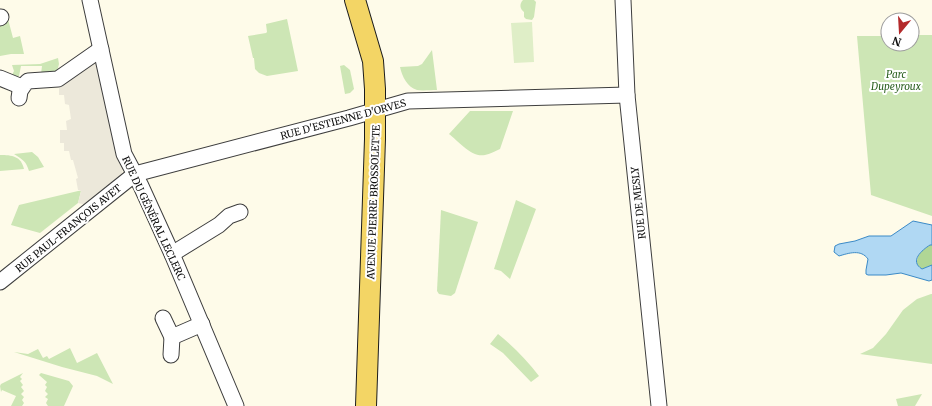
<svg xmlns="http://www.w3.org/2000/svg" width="932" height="406" font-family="Merriweather,serif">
<rect width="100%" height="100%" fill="#fefbe9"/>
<g fill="#cde6b5">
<path d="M523 0H534L536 2 534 17 532 20 526 19 524 17V12C520 9 519 4 523 0Z"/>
<path d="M8 19 13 38 20 36 24 54H11L0 56V24Z"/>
<path d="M287 19 298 71 267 76 259 73 255 69 254 58H253L248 36 266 33 267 32 266 24Z"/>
<path d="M912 35H932V216L871 195 857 36H888V44H912Z"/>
<path d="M432 50 437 90C431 90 422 91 417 90 407 87 402 76 400 67L418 66 422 64Z"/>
<path d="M58 58 59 64 57 72 41 74 42 66H21L19 76 15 78 11 77 14 71 12 65 40 64Z"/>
<path d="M344 65 350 70 354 89 350 93 345 94 340 66Z"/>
<path d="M470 111H513L500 149C495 151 490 154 485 155 472 158 458 141 449 134Z"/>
<path d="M32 152 38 157 44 167 29 171C26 161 23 160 14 154Z"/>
<path d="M0 155C12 155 21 156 24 169L0 171Z"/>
<path d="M78 191H81L78 203 40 233 11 225 19 205Z"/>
<path d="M516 200 536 209 510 279 501 271 494 269Z"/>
<path d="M441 210 478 222 455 293 451 296 439 294 437 291Z"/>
<path d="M931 294H932V364L860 354 873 348 886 334 903 310 917 299Z"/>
<path d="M498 334C513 346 527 360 539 376L531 382 503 353 490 344Z"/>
<path d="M70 348 77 363 97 353 113 384 97 376 62 367 14 352 28 354 38 349 43 358 47 356 49 359Z"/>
<path d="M23 373 20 377 22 379 20 381 23 385 21 387 24 391 21 394 24 397 22 400 24 403 22 406H11L16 396 2 390 1 392 0 386 1 384Z"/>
<path d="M41 373 69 381 73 386 64 406H48L46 403 48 399 45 397 48 394 45 391 47 387 45 385 47 382 39 375Z"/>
<path d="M922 394 915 406H898L896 399Z"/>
</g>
<path fill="#b0d695" d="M930 245H932V265L922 269 917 265C916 255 922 250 930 245Z"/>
<path fill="#dfeec7" d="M532 22 534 62 514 63 511 23Z"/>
<path fill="#ece8da" d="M95 60 99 63 124 165 121 177 87 205 78 203 81 191 78 190 76 179 78 178 73 160H71L69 151H64V143H60V130H67L66 121 71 119 69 105 65 104 64 95H59V83Z"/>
<path fill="#b0d8f3" stroke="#3b8ac7" d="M913 221 932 225V245H930C922 250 909 261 922 269L932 265V280L929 281 901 273 886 275H868L866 274V270L868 259C861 249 849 253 839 256L834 252 835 246 839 244 855 241 869 236H891Z"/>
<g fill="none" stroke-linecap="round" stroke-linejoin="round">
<g stroke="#3e3e3e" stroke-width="17">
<g id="minor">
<path d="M90 0 124 154 141 186 172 254 236 406"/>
<path d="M623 0 627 95 659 406"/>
<path d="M0 18 1 17"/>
<path d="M0 78 22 87"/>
<path d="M19 98 20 91 24 85 28 81 58 79 101 49"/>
<path d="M172 254 219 225 229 216 240 212"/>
<path d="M0 282 135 174 349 118 408 101 627 95"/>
<path d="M163 318 172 337 202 324"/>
<path d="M171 355 172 337"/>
</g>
</g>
<g stroke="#1c1c1c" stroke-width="22">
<path id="major" d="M355 0 373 61 375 89V139L366 406"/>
</g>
<use href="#minor" stroke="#fff" stroke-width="15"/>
<use href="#major" stroke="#f3d565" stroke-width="20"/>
</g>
<g text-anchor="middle" stroke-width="4" stroke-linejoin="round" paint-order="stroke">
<g font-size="10" font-style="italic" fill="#2a5f1f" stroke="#fff">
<text x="896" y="78">Parc<tspan x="896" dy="12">Dupeyroux</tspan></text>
</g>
<g font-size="10" fill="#0b0b0b" stroke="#fff">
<text transform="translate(343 119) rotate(-15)" y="4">RUE D'ESTIENNE D'ORVES</text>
<text transform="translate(373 202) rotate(-88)" y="4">AVENUE PIERRE BROSSOLETTE</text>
<text transform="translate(638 203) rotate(-96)" y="4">RUE DE MESLY</text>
<text transform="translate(154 218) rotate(65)" y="4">RUE DU GÉNÉRAL LECLERC</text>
<text transform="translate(68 228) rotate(-39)" y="4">RUE PAUL-FRANÇOIS AVET</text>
</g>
</g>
<g transform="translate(900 32) rotate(198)"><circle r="19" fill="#ffffff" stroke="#9d9d9d"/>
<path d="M0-3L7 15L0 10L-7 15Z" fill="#b42a2b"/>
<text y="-6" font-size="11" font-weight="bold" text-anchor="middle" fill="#0b0b0b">N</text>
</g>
</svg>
